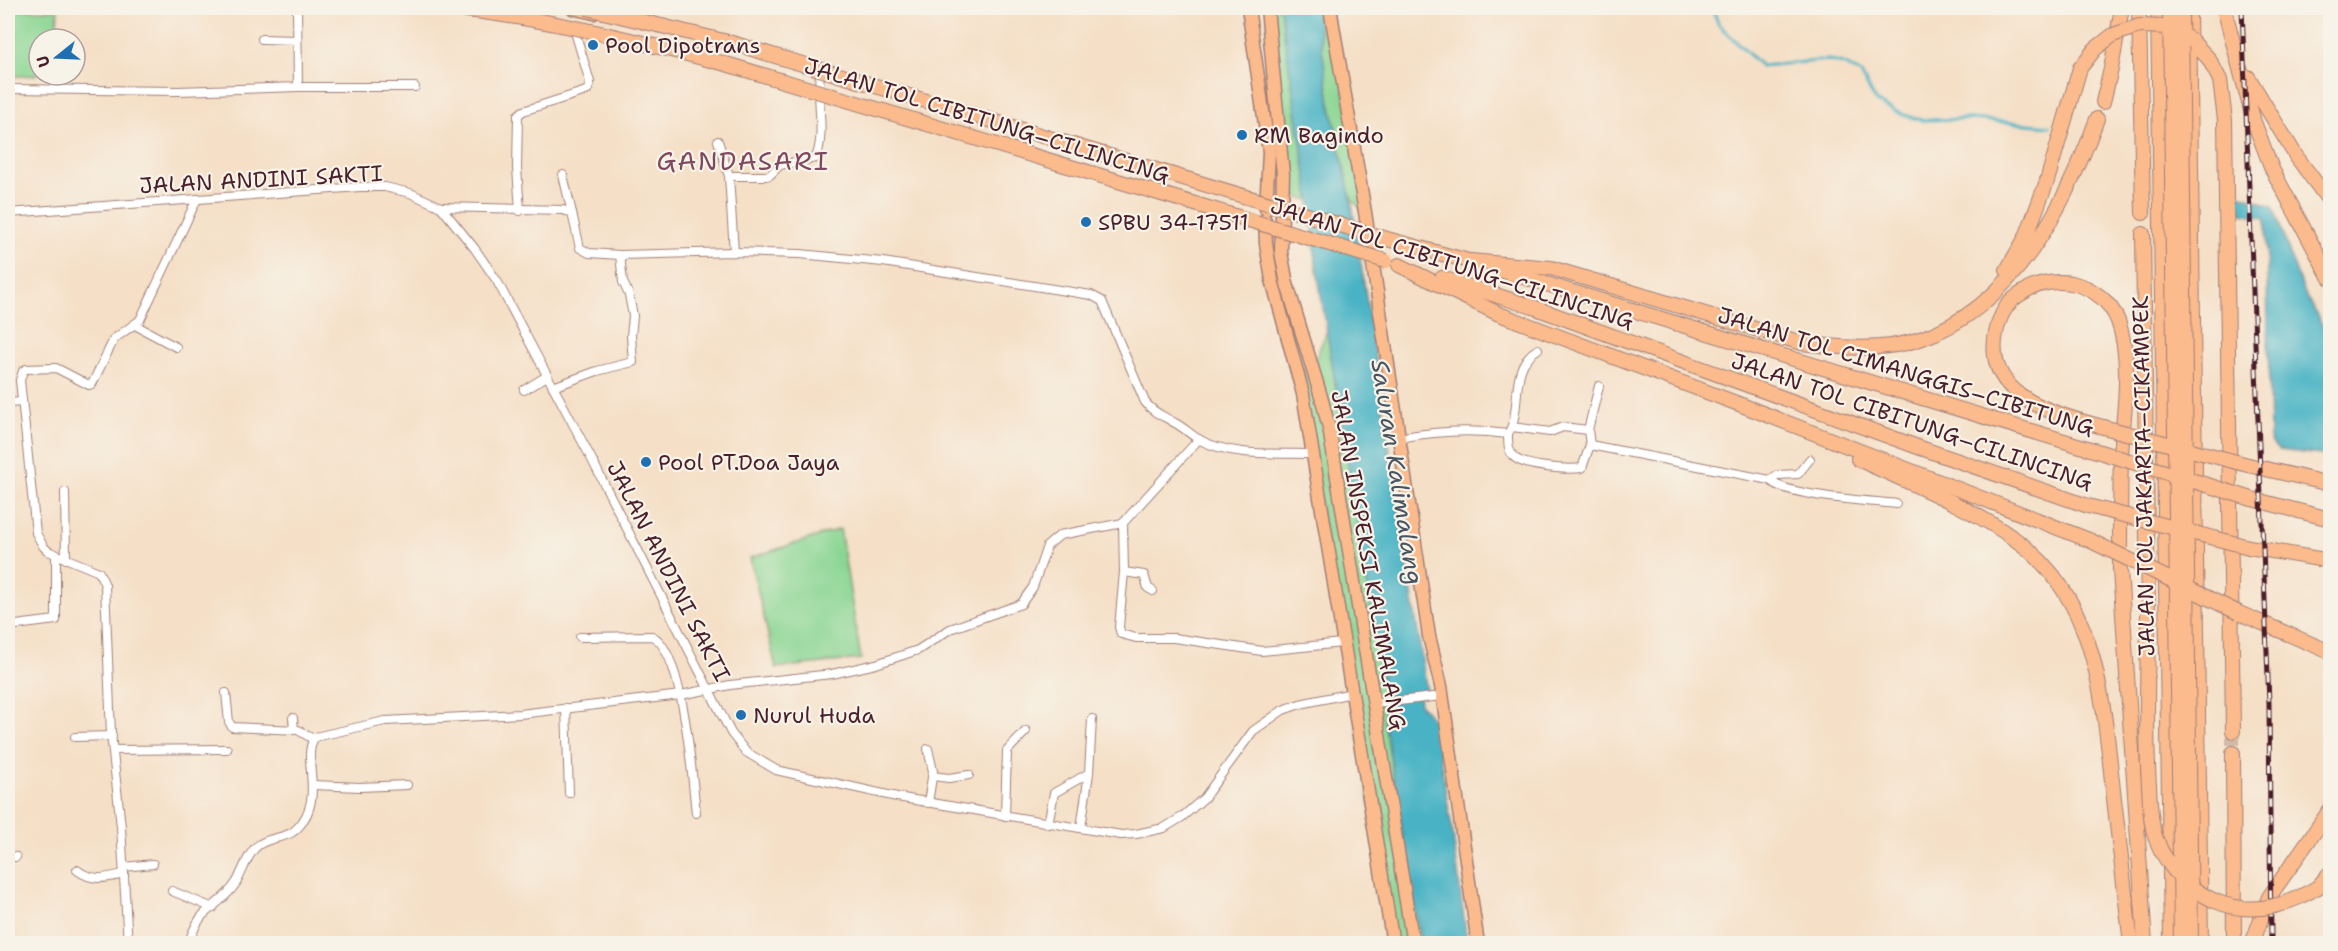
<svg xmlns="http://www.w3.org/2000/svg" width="2338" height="951" font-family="'Shantell Sans',sans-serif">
<rect width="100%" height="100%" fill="#f7f3e8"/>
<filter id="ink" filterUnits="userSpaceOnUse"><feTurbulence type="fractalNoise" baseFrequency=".0167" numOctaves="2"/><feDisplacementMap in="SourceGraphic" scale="12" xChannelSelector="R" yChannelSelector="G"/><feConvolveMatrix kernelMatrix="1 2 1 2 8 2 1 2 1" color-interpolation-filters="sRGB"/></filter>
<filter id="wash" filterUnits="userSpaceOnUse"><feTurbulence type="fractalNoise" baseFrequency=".008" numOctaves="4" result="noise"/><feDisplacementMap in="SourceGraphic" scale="24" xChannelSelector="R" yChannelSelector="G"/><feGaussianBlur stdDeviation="1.35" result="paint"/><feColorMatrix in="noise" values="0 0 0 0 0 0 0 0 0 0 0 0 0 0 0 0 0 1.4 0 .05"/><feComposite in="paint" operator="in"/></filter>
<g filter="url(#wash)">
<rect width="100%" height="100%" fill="#f5dfc6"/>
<g fill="#89d592" stroke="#6a7a5e" stroke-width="1.5">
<path d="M1267 8H1280L1310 200 1284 194Z"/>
<path d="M1316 8H1330L1365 212 1351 199 1330 103Z"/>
<path d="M8 10H58L56 39H39V70L36 75 8 77Z"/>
<path d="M1327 331 1386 703 1384 720 1421 943H1393L1298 371 1312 367Z"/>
<path d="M840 529 861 659 776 668 750 558Z"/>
</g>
<g fill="#48b3c5" stroke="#496978" stroke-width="1.5">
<path d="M1280 8H1316L1330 103 1351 199 1427 692 1419 695 1420 705 1434 720 1453 835 1467 943H1421L1384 720 1386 703 1316 263 1310 200Z"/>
<path d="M2231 191 2273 206 2301 286 2330 339V456L2279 450 2274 446 2270 439 2266 218 2232 211Z"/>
</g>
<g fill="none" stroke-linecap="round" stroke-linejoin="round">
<path stroke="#48b3c5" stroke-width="3" d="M1712 8 1719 25 1761 66 1828 60 1846 65 1861 74 1876 102 1901 114 1921 120 1971 119 2050 126"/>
</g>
</g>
<g filter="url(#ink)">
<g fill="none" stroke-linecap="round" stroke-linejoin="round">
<path stroke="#d3b9a7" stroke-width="14" stroke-dasharray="14 7" stroke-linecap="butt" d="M2233 731V753"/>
<g stroke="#a07f78" stroke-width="10">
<g id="minor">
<path d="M297 8 298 87"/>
<path d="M262 39 297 40"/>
<path d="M8 89 178 91 298 87H415"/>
<path d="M718 141 729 176 734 252"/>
<path d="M563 175 572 213"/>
<path d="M729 176H766L770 175 780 165 816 158C826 132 816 101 820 75"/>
<path d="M441 207 563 210 572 213 580 248 589 253 620 255 734 252 800 254 883 262 1091 295 1102 301 1145 402C1153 413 1164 416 1175 423 1183 427 1190 434 1198 439 1230 457 1276 453 1312 454"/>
<path d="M520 211 517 168 518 115 523 111 586 91 589 88 590 82 573 25"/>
<path d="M8 213 360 187H385L410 193 441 207 475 249 497 281 590 456 731 733 746 752 776 770 897 797 1121 835 1136 834 1164 828 1182 817 1204 798 1253 731 1283 710 1300 704 1352 693"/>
<path d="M135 325 176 347"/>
<path d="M553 387 597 371 633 362 631 336 633 316 629 295 623 282 620 255"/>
<path d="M524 390 547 376"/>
<path d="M8 403 22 402"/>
<path d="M1512 427 1550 432 1563 427 1588 430"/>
<path d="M1508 434C1508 443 1508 451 1514 457 1524 467 1568 470 1582 468L1590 445 1588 430 1599 386"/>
<path d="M1399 438C1436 431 1470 429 1508 434 1524 408 1507 367 1538 349"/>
<path d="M1590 445 1770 480C1783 496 1872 501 1896 504"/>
<path d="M1770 480 1777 475 1798 474 1810 459"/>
<path d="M65 492 66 559"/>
<path d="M1123 523 1124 572 1119 627 1121 634 1136 638H1174L1262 651 1342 643"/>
<path d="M1124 572 1144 575 1148 588 1153 591"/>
<path d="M8 626 56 620V555"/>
<path d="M580 637 652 636C684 650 692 778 696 813"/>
<path d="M226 693 229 722 232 727 298 730 313 739"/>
<path d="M1373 704 1442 696"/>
<path d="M566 708 569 793"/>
<path d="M293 718 294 730"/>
<path d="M75 737 112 736"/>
<path d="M928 749 933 771 928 803"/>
<path d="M113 750 227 749"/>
<path d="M932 776 949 778 969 775"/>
<path d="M313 785 360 787 407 785"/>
<path d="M1005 816 1007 751 1026 731"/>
<path d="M1048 824 1054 793 1089 773"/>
<path d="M1081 828 1089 773 1092 719"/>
<path d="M8 856 16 857"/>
<path d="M124 867 153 864"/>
<path d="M77 870C93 882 106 878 124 874"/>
<path d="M172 891 213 908"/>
<path d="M128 944 121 827 111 734 105 585 99 572 48 551 43 546 36 533 20 380 23 371 26 369 56 368 89 385 92 384 114 339 140 320 197 199"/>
<path d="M188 944C192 934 196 922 203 915 215 904 227 897 236 883 243 872 248 851 260 844 277 834 290 841 303 821 323 792 301 756 315 737L385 721 520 714 681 695 730 685 832 674 876 664 918 650 950 629 1021 604 1033 587 1047 546 1060 535 1123 523 1199 439"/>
</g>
</g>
<g stroke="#a07f78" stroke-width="15">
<g id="primary">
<path d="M572 8 594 13"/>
<path d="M1248 8 1269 152 1266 209"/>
<path d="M1267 8 1283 174 1281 252 1287 284 1322 400 1329 428 1413 944"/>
<path d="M1330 8 1365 212 1429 636 1441 686 1478 944"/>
<path d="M1265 220 1266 244 1272 280 1303 394 1393 944"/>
</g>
</g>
<g stroke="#a07f78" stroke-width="16">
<g id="motorway">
<path d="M2139 8 2143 213"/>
<path d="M2158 8 2171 944"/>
<path d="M2189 8 2201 944"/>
<path d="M2224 8 2254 122 2272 169 2330 278"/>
<path d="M2191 40 2209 59 2220 80 2225 120 2233 731"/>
<path d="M2248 77 2296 156 2330 202"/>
<path d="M2103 102 2111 69 2122 8"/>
<path d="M2143 234 2148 611"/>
<path d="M1387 239 1476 263"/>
<path d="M1470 261 1551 268 1802 343C1839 348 1884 352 1920 339 2014 307 2065 206 2097 119"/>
<path d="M1399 265 1499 314 1744 406 2089 540"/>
<path d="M1497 269 2087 448"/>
<path d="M2007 270 2026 237 2047 181"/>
<path d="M1442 278 1533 307 1915 446 2088 506"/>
<path d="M2088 423C2044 411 1984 392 1996 333 1999 318 2006 303 2019 295 2034 284 2053 280 2071 283 2092 287 2110 301 2118 321 2133 363 2123 413 2121 456 2120 494 2120 532 2120 570L2145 944"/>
<path d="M1858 459C1911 484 1969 506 2016 540 2097 597 2103 700 2113 790 2119 841 2125 892 2131 944"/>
<path d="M2253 466 2330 484"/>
<path d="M2252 499 2330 519"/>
<path d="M2249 547 2330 561"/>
<path d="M2239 613 2330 652"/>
<path d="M2233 753 2234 944"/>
<path d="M2318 887 2330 873"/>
<path d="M2252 944 2269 897 2330 810"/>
</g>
</g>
<use href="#minor" stroke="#fff" stroke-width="8"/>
<use href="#primary" stroke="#fbbb8d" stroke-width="12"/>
<use href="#motorway" stroke="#fbbb8d" stroke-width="14"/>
<g stroke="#4a1f2b" stroke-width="5">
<path id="rail" d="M2242 8 2269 703 2271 944"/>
</g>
<use href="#rail" stroke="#f7f3e8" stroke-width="3" stroke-dasharray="9" stroke-linecap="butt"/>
<g stroke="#a07f78" stroke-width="16" stroke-linecap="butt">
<g id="motorway-bridge">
<path d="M447 8C542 17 634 40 726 64L1386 261"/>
<path d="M587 8 732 43 1387 239"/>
<path d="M2170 8 2181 944"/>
<path d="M2181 8 2191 944"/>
<path d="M2047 181 2080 68 2095 49 2113 35 2139 26 2167 27 2191 40"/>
<path d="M2088 423 2252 466"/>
<path d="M2087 448 2252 499"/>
<path d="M2088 506 2249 547"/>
<path d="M2089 540 2239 613"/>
<path d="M2148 611C2148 669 2145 728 2149 785 2150 803 2150 823 2156 839 2167 869 2193 894 2223 904 2258 915 2288 905 2318 887"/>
</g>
</g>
<use href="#motorway-bridge" stroke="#fbbb8d" stroke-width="14"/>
</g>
</g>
<g fill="#1f6fb2" stroke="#f7f3e8" stroke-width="2">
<circle cx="593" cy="45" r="6"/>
<circle cx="1242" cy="135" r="6"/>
<circle cx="1086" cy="222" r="6"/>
<circle cx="646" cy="462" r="6"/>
<circle cx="741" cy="715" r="6"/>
</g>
<g text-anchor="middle" stroke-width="4.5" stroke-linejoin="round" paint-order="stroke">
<g font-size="22" fill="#4a1f2b" stroke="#f7f3e8" text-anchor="start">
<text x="605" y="53">Pool Dipotrans</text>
<text x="1254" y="143">RM Bagindo</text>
<text x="1098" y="230">SPBU 34-17511</text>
<text x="658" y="470">Pool PT.Doa Jaya</text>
<text x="753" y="723">Nurul Huda</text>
</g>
<g font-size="22" fill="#4a1f2b" stroke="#f7f3e8">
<text transform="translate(987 120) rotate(17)" y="8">JALAN TOL CIBITUNG–CILINCING</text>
<text transform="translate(261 179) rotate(-3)" y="8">JALAN ANDINI SAKTI</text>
<text transform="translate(1452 263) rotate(18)" y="8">JALAN TOL CIBITUNG–CILINCING</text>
<text transform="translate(1906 371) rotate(17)" y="8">JALAN TOL CIMANGGIS–CIBITUNG</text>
<text transform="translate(1912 421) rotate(19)" y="8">JALAN TOL CIBITUNG–CILINCING</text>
<text transform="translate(2143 476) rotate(-91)" y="8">JALAN TOL JAKARTA–CIKAMPEK</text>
<text transform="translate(1369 560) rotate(80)" y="8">JALAN INSPEKSI KALIMALANG</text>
<text transform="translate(669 571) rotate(63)" y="8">JALAN ANDINI SAKTI</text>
</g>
<g font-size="24" font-style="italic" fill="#495361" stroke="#f7f3e8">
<text transform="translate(1397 472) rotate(81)" y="8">Saluran Kalimalang</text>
</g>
<g font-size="26" letter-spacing="1.5" fill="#7e485f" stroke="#f7f3e8">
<text x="743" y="170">GANDASARI</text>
</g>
</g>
<rect width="2338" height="951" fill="none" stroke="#f7f3e8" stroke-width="30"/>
<g transform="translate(57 57) rotate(252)"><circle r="28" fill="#f7f3e8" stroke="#b29e9c" stroke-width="1.5"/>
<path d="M0-4.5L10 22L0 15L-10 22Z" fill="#1f6fb2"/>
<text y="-9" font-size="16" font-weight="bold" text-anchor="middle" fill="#4a1f2b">U</text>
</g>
</svg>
